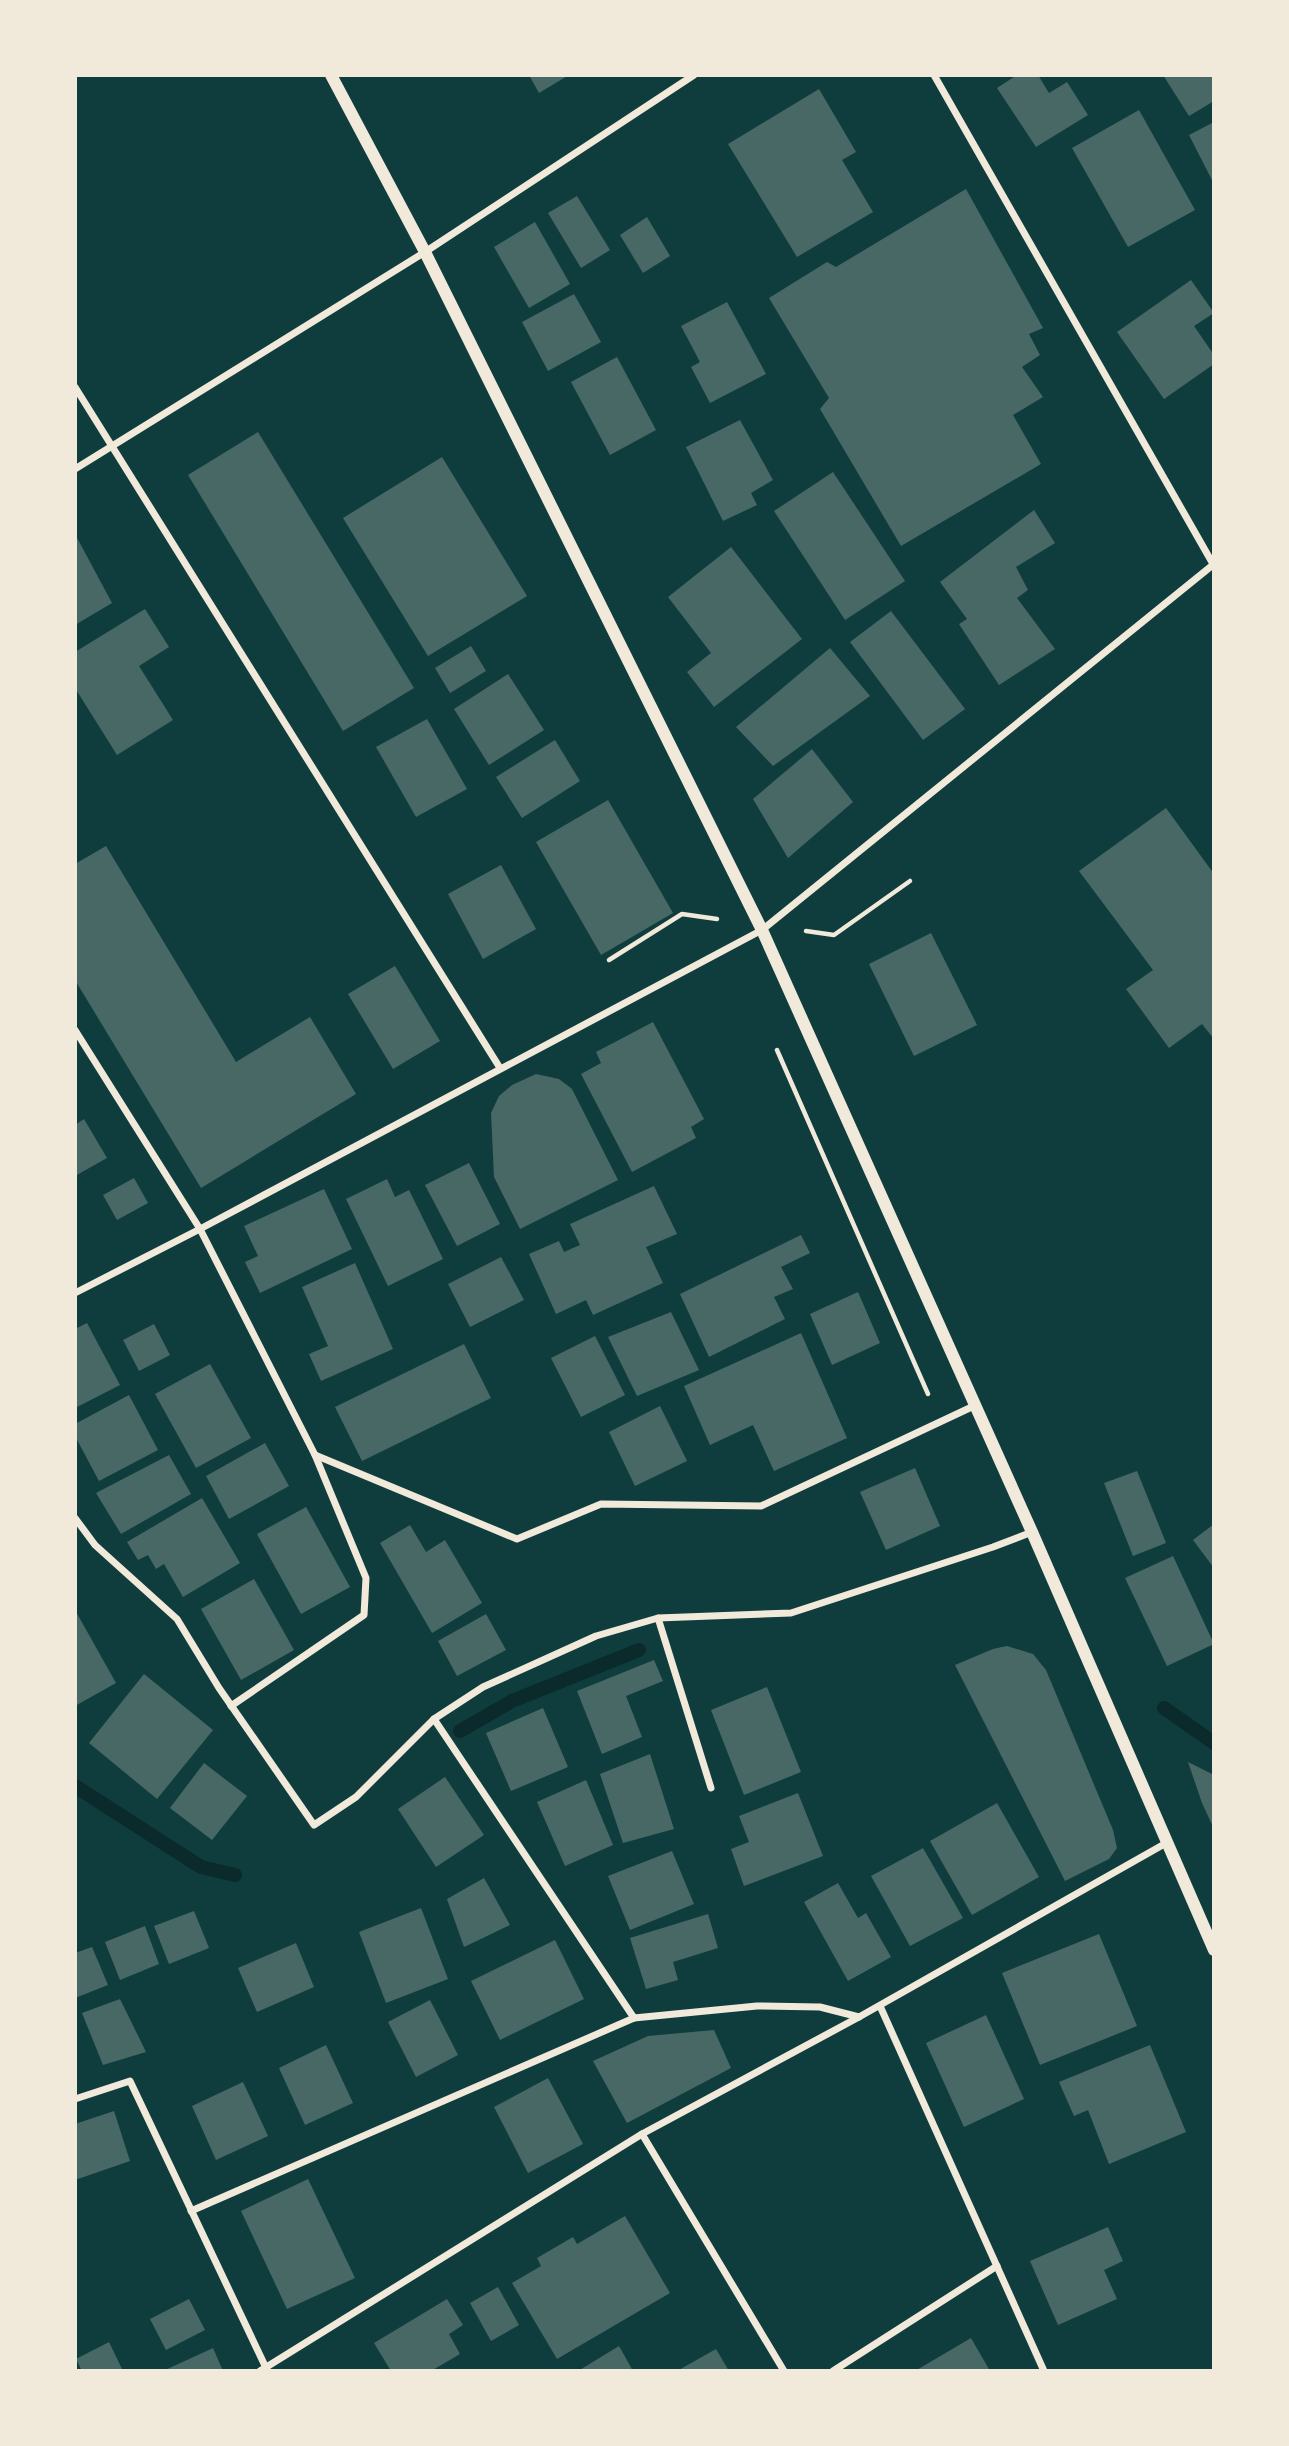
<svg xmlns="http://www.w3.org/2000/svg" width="1289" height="2446" font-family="'Space Grotesk',sans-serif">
<rect width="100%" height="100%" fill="#0f3d3e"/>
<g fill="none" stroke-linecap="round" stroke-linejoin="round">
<g stroke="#0a2a2b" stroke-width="14">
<path d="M1164 1708 1214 1743"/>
<path d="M460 1731 512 1701 639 1650"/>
<path d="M75 1786 201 1867 235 1875"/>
</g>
</g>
<g fill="#486865">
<path d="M529 75H569L539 93Z"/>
<path d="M1017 75H1038L1049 93 1067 82 1088 115 1036 147 997 88Z"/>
<path d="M1163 75H1214V101L1189 116Z"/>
<path d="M819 89 856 152 842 160 873 212 797 257 728 144Z"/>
<path d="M1139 110 1195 210 1128 247 1072 148Z"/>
<path d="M1214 122V184L1189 135Z"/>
<path d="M966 189 1043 328 1029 334 1040 355 1022 367 1043 397 1013 415 1041 464 901 546 820 409 829 398 769 298 827 262 836 267Z"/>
<path d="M577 196 610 250 581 268 548 213Z"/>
<path d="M647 217 670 256 643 273 620 235Z"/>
<path d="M535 222 570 284 529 308 494 247Z"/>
<path d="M1191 280 1214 313 1194 326 1214 355V364L1164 399 1117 332Z"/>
<path d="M574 294 601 342 548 371 522 322Z"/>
<path d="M727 302 766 374 710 403 691 367 700 362 681 326Z"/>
<path d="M617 357 656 430 610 455 571 382Z"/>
<path d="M740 420 773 480 751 493 757 505 723 521 686 447Z"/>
<path d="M258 432 414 688 343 731 188 475Z"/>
<path d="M442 457 527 596 428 656 343 518Z"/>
<path d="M833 472 905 581 845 620 774 511Z"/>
<path d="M1034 510 1055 543 1016 567 1028 590 1017 598 1055 649 999 685 959 624 967 619 940 582Z"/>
<path d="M75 534 112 603 75 625Z"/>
<path d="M731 547 802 639 714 707 687 672 711 653 668 597Z"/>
<path d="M145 609 169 647 139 666 173 720 117 755 75 688V652Z"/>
<path d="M891 611 965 709 923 740 850 642Z"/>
<path d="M471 646 486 671 450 693 435 668Z"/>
<path d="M830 648 870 696 773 766 736 727Z"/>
<path d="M508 674 544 730 489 765 454 709Z"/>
<path d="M427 719 467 789 416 817 376 747Z"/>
<path d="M555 740 580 781 522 818 496 777Z"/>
<path d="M812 749 853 802 788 858 753 799Z"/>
<path d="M608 800 673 913 601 955 536 842Z"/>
<path d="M1166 808 1214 874V1039L1202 1024 1169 1048 1126 989 1153 970 1079 871Z"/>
<path d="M106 846 236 1062 310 1017 356 1094 201 1188 75 980V864Z"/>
<path d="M501 865 536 929 483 959 448 894Z"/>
<path d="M931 933 977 1025 914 1056 869 964Z"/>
<path d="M395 966 440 1041 393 1069 348 994Z"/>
<path d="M653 1022 704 1119 691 1127 696 1138 632 1172 581 1074 601 1063 596 1052Z"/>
<path d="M536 1074 559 1079 572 1089 618 1180 520 1229 494 1177 491 1113 499 1096 512 1085Z"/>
<path d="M84 1119 107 1158 75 1176V1125Z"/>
<path d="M469 1163 500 1224 457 1246 425 1185Z"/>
<path d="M134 1178 148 1203 117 1220 103 1195Z"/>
<path d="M387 1179 395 1197 409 1190 443 1259 388 1286 346 1199Z"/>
<path d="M654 1186 677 1234 646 1247 663 1283 593 1315 586 1300 556 1314 529 1254 559 1241 564 1252 580 1245 570 1224Z"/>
<path d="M324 1189 352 1249 260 1293 245 1262 258 1256 244 1226Z"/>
<path d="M801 1235 810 1253 781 1267 793 1289 774 1297 785 1319 709 1357 680 1294Z"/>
<path d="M501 1257 524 1300 470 1327 448 1284Z"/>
<path d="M355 1263 393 1349 321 1381 309 1354 328 1346 302 1287Z"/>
<path d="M858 1292 880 1343 832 1365 810 1314Z"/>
<path d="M671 1312 699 1370 637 1396 608 1337Z"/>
<path d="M87 1323 120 1385 75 1408V1329Z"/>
<path d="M154 1324 170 1355 139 1371 123 1340Z"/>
<path d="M801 1333 847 1438 774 1471 753 1425 710 1445 684 1386Z"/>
<path d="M595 1336 625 1395 581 1417 551 1358Z"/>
<path d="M464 1344 491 1398 362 1461 335 1407Z"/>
<path d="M210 1364 251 1438 196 1468 155 1394Z"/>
<path d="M129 1395 158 1450 99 1481 75 1436V1424Z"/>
<path d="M660 1406 687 1461 635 1486 609 1432Z"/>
<path d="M265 1443 289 1486 229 1519 206 1476Z"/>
<path d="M169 1455 191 1494 121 1534 96 1493Z"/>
<path d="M915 1468 940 1526 886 1550 860 1492Z"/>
<path d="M1137 1471 1166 1543 1133 1556 1104 1483Z"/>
<path d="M202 1498 240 1563 183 1597 164 1564 156 1569 148 1555 138 1560 127 1542Z"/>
<path d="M306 1507 350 1587 301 1614 257 1534Z"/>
<path d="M1214 1524V1568L1193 1540Z"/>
<path d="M410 1525 426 1552 445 1540 482 1603 432 1633 380 1543Z"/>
<path d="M1173 1556 1214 1644 1167 1666 1125 1578Z"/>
<path d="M254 1579 294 1650 241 1680 201 1609Z"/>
<path d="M75 1610 116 1683 75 1706Z"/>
<path d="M486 1614 506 1650 457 1676 438 1641Z"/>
<path d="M1007 1646 1033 1654 1046 1670 1113 1830 1117 1848 1109 1859 1065 1881 955 1665 993 1649Z"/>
<path d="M654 1660 663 1681 626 1696 642 1737 602 1754 577 1691Z"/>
<path d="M144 1674 213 1730 157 1799 89 1743Z"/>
<path d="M767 1687 801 1772 744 1795 711 1710Z"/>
<path d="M543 1708 568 1767 511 1791 486 1733Z"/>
<path d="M650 1754 674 1829 623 1843 600 1774Z"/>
<path d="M1188 1762 1214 1775V1829L1202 1803Z"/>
<path d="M204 1763 247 1796 212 1840 170 1808Z"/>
<path d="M445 1777 484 1835 436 1867 398 1809Z"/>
<path d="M586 1780 613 1845 565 1866 537 1802Z"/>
<path d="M798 1793 823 1856 744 1886 731 1849 749 1842 739 1816Z"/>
<path d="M997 1803 1039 1877 972 1915 930 1841Z"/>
<path d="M923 1848 963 1918 910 1946 871 1876Z"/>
<path d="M672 1851 694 1904 630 1930 608 1876Z"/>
<path d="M484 1878 510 1925 464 1947 447 1899Z"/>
<path d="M838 1883 858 1918 866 1913 891 1957 848 1981 804 1902Z"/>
<path d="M421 1908 448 1979 386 2003 359 1932Z"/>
<path d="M194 1911 209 1948 169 1964 154 1926Z"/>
<path d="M708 1914 718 1948 673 1962 678 1980 646 1989 630 1938Z"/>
<path d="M145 1926 159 1964 120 1980 105 1942Z"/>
<path d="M1099 1934 1137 2026 1040 2065 1002 1973Z"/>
<path d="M555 1940 584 1999 500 2040 471 1981Z"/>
<path d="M296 1943 314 1987 257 2012 238 1968Z"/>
<path d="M92 1947 108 1985 75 1998V1953Z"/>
<path d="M120 1999 146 2052 103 2065 82 2013Z"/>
<path d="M430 2000 458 2055 416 2077 388 2022Z"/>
<path d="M986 2015 1024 2099 964 2127 926 2043Z"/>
<path d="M714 2030 731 2068 627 2123 593 2061 648 2036Z"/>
<path d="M326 2045 353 2103 305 2125 279 2068Z"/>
<path d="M1150 2045 1186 2132 1109 2164 1088 2110 1074 2116 1059 2082Z"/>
<path d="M548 2078 583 2144 528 2173 494 2107Z"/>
<path d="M243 2082 268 2136 216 2160 192 2106Z"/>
<path d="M114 2111 130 2161 75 2180V2124Z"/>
<path d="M308 2179 355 2278 287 2309 241 2211Z"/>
<path d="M625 2216 670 2293 557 2359 512 2283 541 2266 537 2258 573 2237 577 2244Z"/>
<path d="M1108 2227 1123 2261 1104 2270 1117 2299 1058 2325 1030 2261Z"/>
<path d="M498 2287 519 2325 491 2341 470 2303Z"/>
<path d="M189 2299 205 2330 166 2350 150 2319Z"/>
<path d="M447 2299 463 2325 449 2334 460 2354 431 2371H391L374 2343Z"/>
<path d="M971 2338 990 2371H915Z"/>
<path d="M109 2342 123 2371H82L76 2359Z"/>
<path d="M619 2346 633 2371H578Z"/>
<path d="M213 2348 223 2371H163Z"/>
<path d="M716 2349 729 2371H677Z"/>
</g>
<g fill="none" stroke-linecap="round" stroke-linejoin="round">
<g stroke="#f1e9da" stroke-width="4.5">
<path d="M806 931 834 935 910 881"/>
<path d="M609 960 682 914 717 919"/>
<path d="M777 1050 928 1394"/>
</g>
<g stroke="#f1e9da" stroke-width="7">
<path d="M934 75 1213 564"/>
<path d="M75 387 500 1068"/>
<path d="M75 469 425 252 694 75"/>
<path d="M75 1030 200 1229 315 1455 517 1539 601 1504 761 1506 976 1405"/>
<path d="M75 1293 200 1229 762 930 1214 564"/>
<path d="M75 1518 95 1545 177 1619 219 1688 314 1825 356 1797 434 1719 483 1687 596 1636 658 1618 791 1613 993 1547 1032 1532"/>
<path d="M658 1618 711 1788"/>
<path d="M231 1706 364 1615 366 1578 315 1455"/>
<path d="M434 1719 634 2018 757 2006 820 2007 859 2017"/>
<path d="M880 2006 1044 2371"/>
<path d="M75 2099 130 2081 267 2370"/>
<path d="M642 2134 784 2371"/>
<path d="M191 2211 634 2018"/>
<path d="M260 2371 642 2134 859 2017 1168 1842"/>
<path d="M833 2371 997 2266"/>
</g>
<path stroke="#f1e9da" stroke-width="12" d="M331 75 425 252 762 930 1032 1532 1214 1950"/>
</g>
<rect width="1289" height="2446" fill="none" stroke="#f1e9da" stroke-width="154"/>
</svg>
